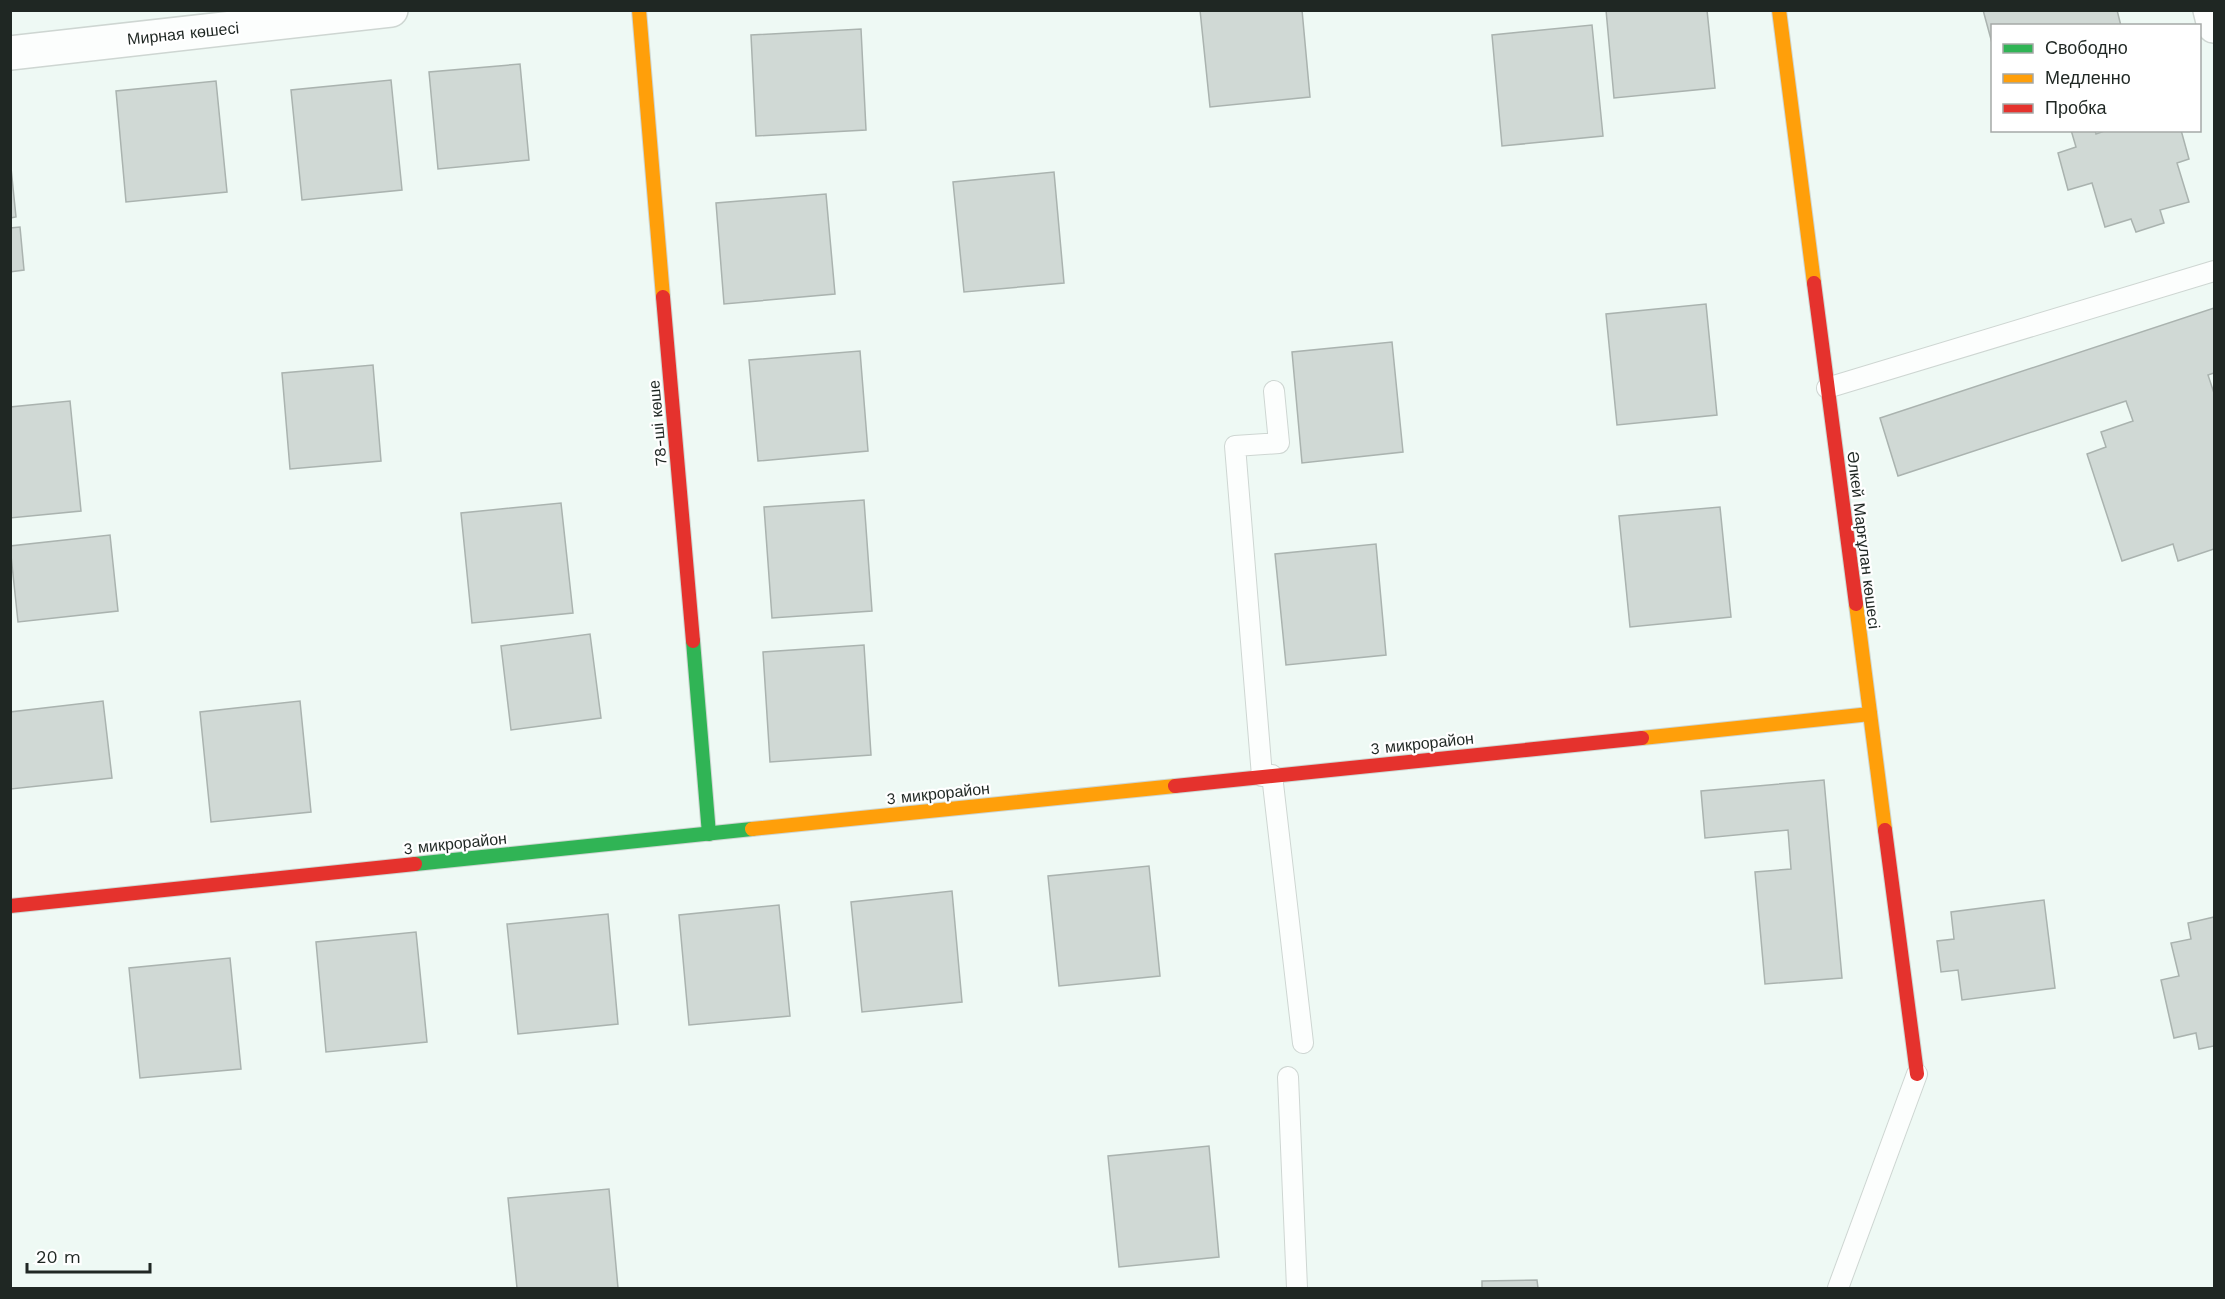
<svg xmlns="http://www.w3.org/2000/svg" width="2225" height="1299" font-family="'Work Sans',sans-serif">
<rect width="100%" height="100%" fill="#eef9f4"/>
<g fill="#d0d9d5" stroke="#aab3af" stroke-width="1.5">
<path d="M1200 10H1302L1310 97 1210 107Z"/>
<path d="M1606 10H1707L1715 88 1614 98Z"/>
<path d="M1983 10H2117L2121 26H1992V43Z"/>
<path d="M1592 25 1603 136 1502 146 1492 35Z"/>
<path d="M861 29 866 130 756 136 751 35Z"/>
<path d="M520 64 529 160 438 169 429 72Z"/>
<path d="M391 80 402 190 302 200 291 90Z"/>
<path d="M216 81 227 192 126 202 116 91Z"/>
<path d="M2071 130H2095L2096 134 2107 130H2181L2189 159 2177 163 2189 202 2160 210 2164 223 2136 232 2131 219 2105 227 2092 183 2068 190 2058 153 2076 147Z"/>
<path d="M10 158 16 217 10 218Z"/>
<path d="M1054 172 1064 283 964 292 953 182Z"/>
<path d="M826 194 835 294 724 304 716 203Z"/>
<path d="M20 227 24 270 10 272V228Z"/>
<path d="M1706 304 1717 415 1617 425 1606 314Z"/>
<path d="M2214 308V373L2208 375 2214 393V549L2178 561 2173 544 2122 561 2087 454 2106 447 2101 432 2133 421 2126 401 1898 476 1880 418Z"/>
<path d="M1392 342 1403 452 1302 463 1292 352Z"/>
<path d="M860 351 868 451 758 461 749 360Z"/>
<path d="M373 365 381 461 290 469 282 373Z"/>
<path d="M70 401 81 511 10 518V407Z"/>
<path d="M864 500 872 611 772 618 764 507Z"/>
<path d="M561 503 573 613 472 623 461 513Z"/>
<path d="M1720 507 1731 617 1630 627 1619 516Z"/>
<path d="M110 535 118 611 18 622 10 546Z"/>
<path d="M1376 544 1386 655 1286 665 1275 554Z"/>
<path d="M590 634 601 718 511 730 501 646Z"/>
<path d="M864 645 871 755 770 762 763 652Z"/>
<path d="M103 701 112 778 11 789 10 712Z"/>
<path d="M300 701 311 812 211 822 200 712Z"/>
<path d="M1824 780 1842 978 1765 984 1755 872 1791 869 1788 830 1705 838 1701 791Z"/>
<path d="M1149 866 1160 976 1059 986 1048 876Z"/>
<path d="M952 891 962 1002 862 1012 851 902Z"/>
<path d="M2044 900 2055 988 1962 1000 1958 970 1941 972 1937 941 1954 939 1951 912Z"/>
<path d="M779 905 790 1016 689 1025 679 915Z"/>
<path d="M608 914 618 1024 518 1034 507 924Z"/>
<path d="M2214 917V1046L2199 1049 2196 1033 2174 1038 2161 980 2179 976 2171 943 2191 939 2188 923Z"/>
<path d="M416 932 427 1042 326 1052 316 942Z"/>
<path d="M230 958 241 1069 140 1078 129 968Z"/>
<path d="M1209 1146 1219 1257 1119 1267 1108 1156Z"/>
<path d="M609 1189 618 1288H517L508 1198Z"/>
<path d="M1537 1280 1538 1288H1567H1482V1281Z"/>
</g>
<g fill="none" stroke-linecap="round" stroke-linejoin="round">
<g stroke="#ced6d2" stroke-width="22">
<g id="lane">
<path d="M1827 388 2214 271"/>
<path d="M1272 775 1303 1043"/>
<path d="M1262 776 1235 446 1279 443 1274 391"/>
<path d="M1288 1077 1297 1288"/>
<path d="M1838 1288 1917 1074"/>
</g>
</g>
<g stroke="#ced6d2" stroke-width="36">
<g id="street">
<path d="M2210 10 2214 26"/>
<path d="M10 53 391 10"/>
</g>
</g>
<g stroke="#ced6d2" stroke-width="16">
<g id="fast">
<path d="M693 641 709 834"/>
<path d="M415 864 752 829"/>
</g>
</g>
<g stroke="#ced6d2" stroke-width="16">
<g id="slow">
<path d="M639 10 663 297"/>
<path d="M1779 10 1814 283"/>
<path d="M1856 604 1885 830"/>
<path d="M1642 738 1870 714"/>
<path d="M752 829 1175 786"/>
</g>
</g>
<g stroke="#ced6d2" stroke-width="16">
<g id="jam">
<path d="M1814 283 1856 604"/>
<path d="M663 297 693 641"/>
<path d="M1175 786 1642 738"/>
<path d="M1885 830 1917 1074"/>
<path d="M10 906 415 864"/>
</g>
</g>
<use href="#lane" stroke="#fcfefd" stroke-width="20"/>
<use href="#street" stroke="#fcfefd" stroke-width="33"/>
<use href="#fast" stroke="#30b455" stroke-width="14"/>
<use href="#slow" stroke="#ff9f0a" stroke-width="14"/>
<use href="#jam" stroke="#e5322d" stroke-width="14"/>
</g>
<g text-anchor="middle" stroke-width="4.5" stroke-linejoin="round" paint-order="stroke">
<g font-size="16" fill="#1f2723" stroke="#fff">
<text transform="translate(183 33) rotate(-6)" y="6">Мирная көшесі</text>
<text transform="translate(657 423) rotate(-95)" y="6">78-ші көше</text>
<text transform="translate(1864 540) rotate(83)" y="6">Әлкей Марғұлан көшесі</text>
<text transform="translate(1422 743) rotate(-6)" y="6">3 микрорайон</text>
<text transform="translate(938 793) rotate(-6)" y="6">3 микрорайон</text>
<text transform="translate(455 843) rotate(-6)" y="6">3 микрорайон</text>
</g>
</g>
<rect width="2225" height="1299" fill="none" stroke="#1f2723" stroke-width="24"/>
<rect x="1991" y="24" width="210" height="108" fill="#ffffff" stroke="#a5a9a7" stroke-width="1.5"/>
<rect x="2003" y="44" width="30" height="9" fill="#30b455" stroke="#a5a9a7" stroke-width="1.5"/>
<text x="2045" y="54" font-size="18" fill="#1f2723">Свободно</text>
<rect x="2003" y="74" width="30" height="9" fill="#ff9f0a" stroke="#a5a9a7" stroke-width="1.5"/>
<text x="2045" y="84" font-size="18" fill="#1f2723">Медленно</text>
<rect x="2003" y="104" width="30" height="9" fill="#e5322d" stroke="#a5a9a7" stroke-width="1.5"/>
<text x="2045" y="114" font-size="18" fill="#1f2723">Пробка</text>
<path d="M27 1263v9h123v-9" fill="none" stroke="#1f2723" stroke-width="3"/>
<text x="36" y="1263" font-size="18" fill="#1f2723" stroke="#ffffff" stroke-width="4.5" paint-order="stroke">20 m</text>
</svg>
